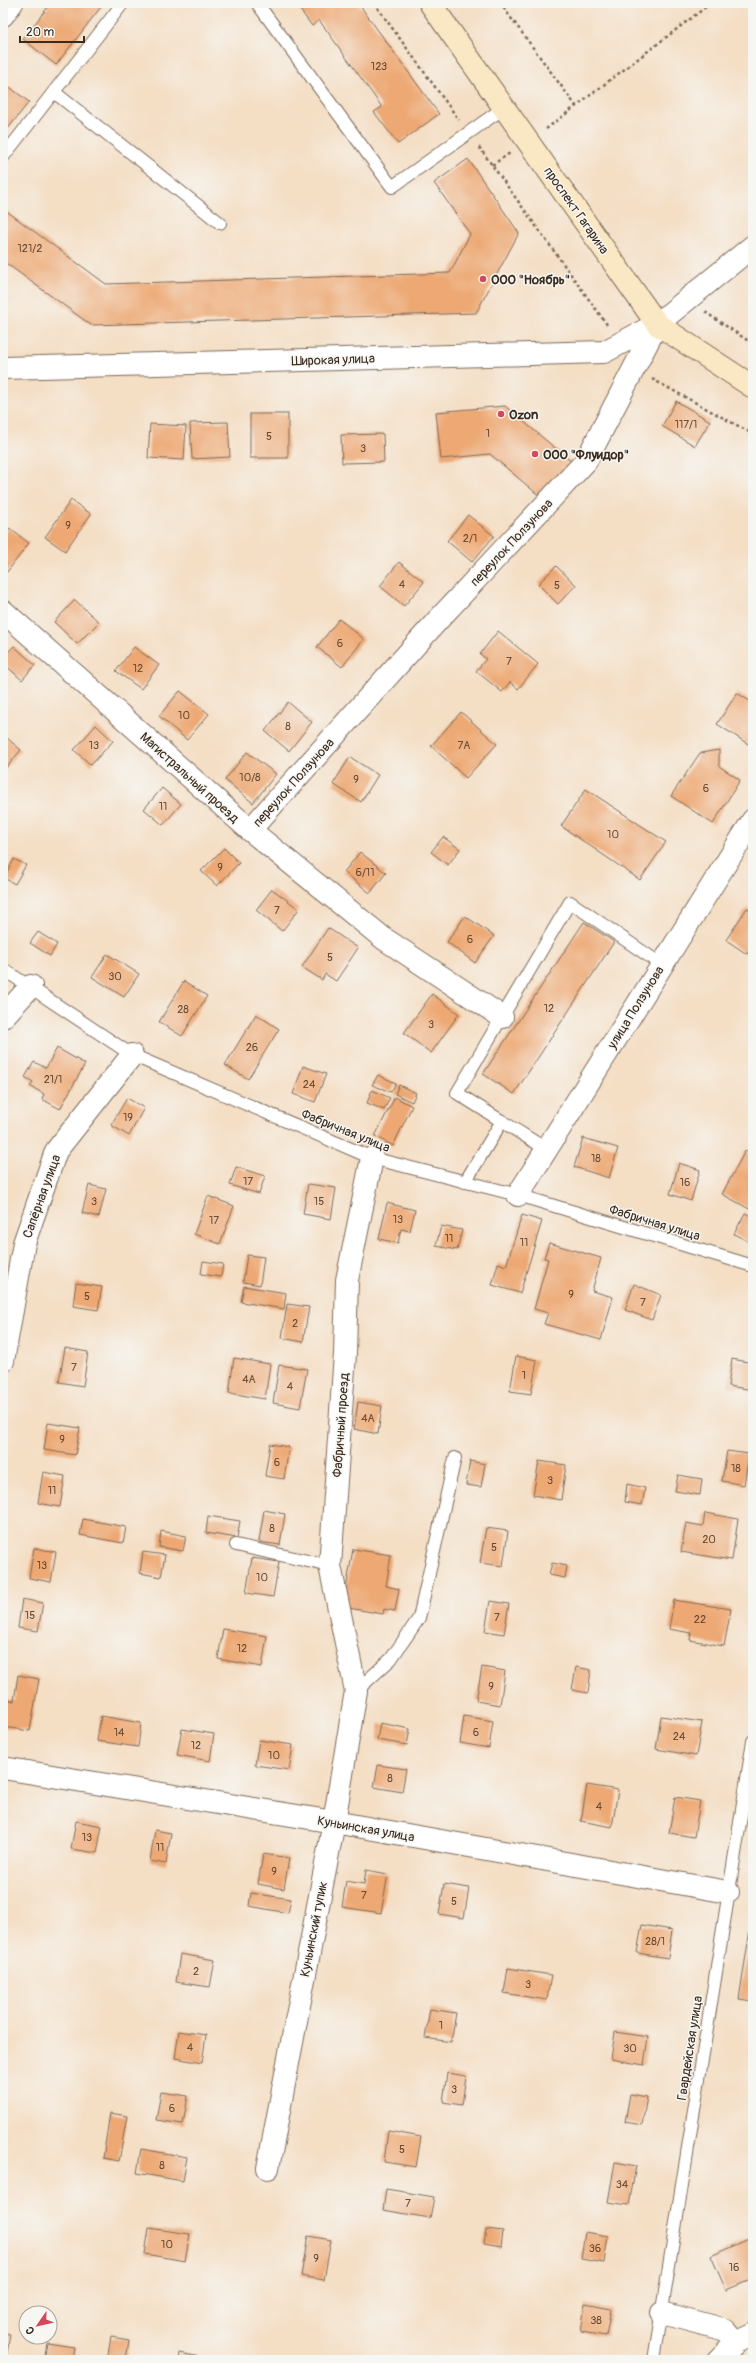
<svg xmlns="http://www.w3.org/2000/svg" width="756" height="2363" font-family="Pangolin,sans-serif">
<rect width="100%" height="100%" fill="#f6f6f2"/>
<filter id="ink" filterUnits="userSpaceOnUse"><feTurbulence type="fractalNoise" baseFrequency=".025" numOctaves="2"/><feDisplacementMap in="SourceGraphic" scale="8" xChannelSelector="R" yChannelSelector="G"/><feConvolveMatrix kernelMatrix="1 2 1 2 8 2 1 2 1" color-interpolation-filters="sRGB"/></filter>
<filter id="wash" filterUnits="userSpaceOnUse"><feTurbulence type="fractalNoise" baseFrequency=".012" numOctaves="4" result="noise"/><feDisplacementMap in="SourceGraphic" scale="16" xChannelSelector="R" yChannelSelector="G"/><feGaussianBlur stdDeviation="0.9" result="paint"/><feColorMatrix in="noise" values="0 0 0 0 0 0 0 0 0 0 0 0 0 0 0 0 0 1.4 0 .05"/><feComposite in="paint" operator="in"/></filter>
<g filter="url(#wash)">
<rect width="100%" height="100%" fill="#f4dec4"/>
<g id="blocks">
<g fill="#eda873">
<path d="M51 3H104L56 65 23 39Z"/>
<path d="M295 3H358L439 114 398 144 374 112 382 107 319 20 312 26Z"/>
<path d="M3 82 29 102 3 135Z"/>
<path d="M468 159 519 233 476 313 91 325 3 261V212L5 210 106 284 450 273 470 234 434 183Z"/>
<path d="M676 401 710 421 695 446 662 426Z"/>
<path d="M505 406 573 463 543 499 490 454 441 459 436 412Z"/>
<rect x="250" y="414" width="38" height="44"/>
<path d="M228 422 230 457 192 459 190 423Z"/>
<path d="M150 424 186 426 184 460 148 458Z"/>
<path d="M383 434 384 462 342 463 341 435Z"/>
<path d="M71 500 91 514 65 551 45 537Z"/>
<path d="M468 515 494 536 472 562 447 541Z"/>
<path d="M9 528 29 543 7 572 3 569V536Z"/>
<path d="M399 562 424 582 404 606 380 586Z"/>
<path d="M556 566 576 585 558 604 538 584Z"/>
<path d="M75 600 99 622 77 644 54 622Z"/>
<path d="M339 619 364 639 342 667 317 647Z"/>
<path d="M498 631 538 664 518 689 510 682 502 692 476 671 486 659 480 654Z"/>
<path d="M14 646 35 665 22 680 3 663V657Z"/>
<path d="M134 647 159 665 141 689 116 671Z"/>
<path d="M180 691 209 714 187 740 159 716Z"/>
<path d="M737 693 753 703V736L748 744 717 724Z"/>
<path d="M288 702 312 722 289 751 265 731Z"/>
<path d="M461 712 497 744 466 778 431 746Z"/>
<path d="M96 725 113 741 91 765 74 750Z"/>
<path d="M7 738 21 750 5 769 3 767V743Z"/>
<path d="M719 750V766L740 780 713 824 671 796 700 753Z"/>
<path d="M247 752 276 774 253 803 225 780Z"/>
<path d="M350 757 378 775 361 802 333 784Z"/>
<path d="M162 788 181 804 163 825 144 809Z"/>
<path d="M586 789 666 842 640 880 561 826Z"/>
<path d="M443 837 460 849 448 865 431 852Z"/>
<path d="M224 848 239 863 217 886 201 871Z"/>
<path d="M360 852 386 873 370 893 344 872Z"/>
<path d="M14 859 26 865 15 884 4 878Z"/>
<path d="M272 889 299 909 282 931 256 910Z"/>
<path d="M747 908 753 911V945L747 954 726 940Z"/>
<path d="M465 916 494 936 475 963 447 942Z"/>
<path d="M584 922 614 942 514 1094 483 1074Z"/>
<path d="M328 928 358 948 336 981 325 974 322 980 302 967Z"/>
<path d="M38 932 57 944 50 956 30 943Z"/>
<path d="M107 954 139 974 124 997 92 977Z"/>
<path d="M184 981 207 996 182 1036 159 1022Z"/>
<path d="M432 994 459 1014 431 1053 404 1033Z"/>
<path d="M256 1014 279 1029 248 1079 225 1065Z"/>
<path d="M57 1048 85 1064 60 1109 42 1099 44 1094 30 1086 33 1082 25 1077 34 1062 46 1068Z"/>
<path d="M303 1066 326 1074 315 1102 293 1094Z"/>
<path d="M378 1075 396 1083 391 1092 372 1085Z"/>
<path d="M399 1085 416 1093 412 1102 395 1094Z"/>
<path d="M372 1090 390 1098 384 1110 367 1103Z"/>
<path d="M395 1097 412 1106 393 1146 375 1136Z"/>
<path d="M127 1098 144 1108 129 1136 111 1125Z"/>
<path d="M583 1138 618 1148 609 1178 574 1167Z"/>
<path d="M745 1151 753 1155V1211L722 1194Z"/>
<path d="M679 1163 700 1170 691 1201 670 1194Z"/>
<path d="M236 1167 265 1176 259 1194 230 1185Z"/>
<path d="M308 1184 336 1188 331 1219 303 1214Z"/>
<path d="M89 1185 106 1189 99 1217 82 1213Z"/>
<path d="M208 1196 234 1206 220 1244 194 1234Z"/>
<path d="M387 1203 415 1210 410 1231 401 1229 398 1243 379 1239Z"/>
<path d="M745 1213 753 1217V1244L734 1234Z"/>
<path d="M522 1215 542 1221 520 1293 492 1285 498 1263 506 1266Z"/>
<path d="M441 1226 462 1230 457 1250 436 1246Z"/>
<path d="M549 1243 601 1258 592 1291 613 1297 601 1340 544 1324 548 1313 534 1309 548 1259 544 1258Z"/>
<path d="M247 1255 264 1257 260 1285 243 1282Z"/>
<path d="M203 1261 223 1264 221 1277 201 1274Z"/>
<path d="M76 1283 102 1287 98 1310 73 1306Z"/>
<path d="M634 1284 661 1295 652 1320 625 1310Z"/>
<path d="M244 1286 286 1293 284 1309 241 1302Z"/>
<path d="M287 1304 309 1307 303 1342 282 1338Z"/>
<path d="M65 1348 88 1352 83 1386 59 1382Z"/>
<path d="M516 1356 537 1360 531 1394 510 1391Z"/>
<path d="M234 1358 270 1364 265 1399 229 1393Z"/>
<path d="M732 1359 753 1363V1390L728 1386Z"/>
<path d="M279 1365 307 1369 300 1408 273 1403Z"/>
<path d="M358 1402 382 1406 378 1434 354 1429Z"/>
<path d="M48 1423 80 1428 75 1455 44 1450Z"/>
<path d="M270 1444 289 1447 284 1479 265 1476Z"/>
<path d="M727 1451 749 1454 744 1485 722 1481Z"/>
<path d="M470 1461 485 1464 481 1487 466 1485Z"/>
<path d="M539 1461 566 1465 561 1500 533 1495Z"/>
<path d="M43 1472 65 1476 60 1507 38 1503Z"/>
<path d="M678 1475 702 1479 700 1495 675 1491Z"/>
<path d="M627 1484 645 1488 642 1505 625 1502Z"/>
<path d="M264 1510 285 1514 280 1545 259 1542Z"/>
<path d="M705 1513 738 1519 732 1560 681 1552 686 1523 703 1526Z"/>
<path d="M208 1516 240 1521 237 1538 206 1533Z"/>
<path d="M83 1519 126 1527 123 1543 80 1535Z"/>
<path d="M486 1528 508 1531 503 1566 480 1563Z"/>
<path d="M161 1531 186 1536 183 1551 159 1547Z"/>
<path d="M34 1548 56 1552 51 1582 29 1578Z"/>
<path d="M353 1549 391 1555 386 1586 399 1589 395 1611 384 1609 383 1614 343 1607Z"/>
<path d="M143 1552 165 1555 161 1577 140 1573Z"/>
<path d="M252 1558 279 1562 273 1597 246 1593Z"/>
<path d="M552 1563 567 1566 565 1578 549 1575Z"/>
<path d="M22 1599 43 1603 38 1631 18 1628Z"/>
<path d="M674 1600 731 1609 724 1646 690 1640 691 1633 669 1629Z"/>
<path d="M490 1601 509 1604 504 1634 485 1631Z"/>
<path d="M223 1629 267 1636 262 1667 218 1659Z"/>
<path d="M482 1667 505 1671 500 1705 476 1701Z"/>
<path d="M576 1667 591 1670 588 1693 572 1690Z"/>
<path d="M18 1675 39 1679 30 1731 3 1727 5 1699 14 1701Z"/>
<path d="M101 1716 141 1723 138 1747 97 1741Z"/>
<path d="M464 1716 493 1721 489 1748 460 1743Z"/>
<path d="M661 1716 702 1722 696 1756 656 1749Z"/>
<path d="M380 1723 410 1729 407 1745 377 1740Z"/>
<path d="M182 1729 214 1734 210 1761 177 1755Z"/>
<path d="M259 1740 293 1745 289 1770 255 1765Z"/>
<path d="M378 1765 406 1769 402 1792 374 1787Z"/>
<path d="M587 1785 618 1790 612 1827 581 1821Z"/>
<path d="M675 1797 700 1801 694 1837 669 1833Z"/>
<path d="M76 1821 102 1826 97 1853 71 1849Z"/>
<path d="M3 1823 7 1824 4 1845H3Z"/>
<path d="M155 1830 171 1833 166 1864 150 1861Z"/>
<path d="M263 1854 289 1858 284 1889 258 1884Z"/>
<path d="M366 1870 388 1874 381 1913 342 1907 346 1881 364 1884Z"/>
<path d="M444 1884 469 1888 464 1918 439 1914Z"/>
<path d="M251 1893 291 1899 288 1913 249 1906Z"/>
<path d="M752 1917H753V2001L739 1999Z"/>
<path d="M642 1925 672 1930 668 1958 637 1953Z"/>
<path d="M180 1954 215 1960 210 1987 176 1982Z"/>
<path d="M508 1968 551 1975 547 2000 504 1993Z"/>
<path d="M430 2009 456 2013 451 2042 425 2038Z"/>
<path d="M179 2031 206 2035 202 2063 175 2058Z"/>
<path d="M615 2032 648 2037 644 2065 611 2059Z"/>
<path d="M447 2073 466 2076 462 2105 443 2102Z"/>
<path d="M161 2092 188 2096 183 2124 156 2120Z"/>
<path d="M630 2094 647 2097 642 2125 625 2122Z"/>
<path d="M110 2113 127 2116 119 2161 103 2158Z"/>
<path d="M388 2131 421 2137 416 2167 384 2162Z"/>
<path d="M141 2149 187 2157 183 2181 137 2173Z"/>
<path d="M615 2162 636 2166 629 2205 608 2202Z"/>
<path d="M386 2189 434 2197 430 2218 383 2210Z"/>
<path d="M149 2228 190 2234 185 2261 145 2254Z"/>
<path d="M486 2229 503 2231 501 2247 484 2244Z"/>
<path d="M585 2232 608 2236 604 2263 581 2259Z"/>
<path d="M308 2236 331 2240 324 2280 301 2276Z"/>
<path d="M753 2237V2279L726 2290 711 2256Z"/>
<path d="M585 2304 611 2309 606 2336 581 2332Z"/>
<path d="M3 2333 10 2334 6 2359H3Z"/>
<path d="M111 2337 129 2340 126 2360H107Z"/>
<path d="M47 2343 74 2347 72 2360H44Z"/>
<path d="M179 2353 205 2358V2360H178Z"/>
</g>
</g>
</g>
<g filter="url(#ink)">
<use href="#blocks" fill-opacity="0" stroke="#7c6958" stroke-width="1"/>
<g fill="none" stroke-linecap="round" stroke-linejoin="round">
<g stroke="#7c6958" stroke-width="14">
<g id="service">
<path d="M257 3 392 187 505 107"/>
<path d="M54 92 220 223"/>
<path d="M3 157 123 3"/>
<path d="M3 969 132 1055 372 1158 518 1195 753 1266"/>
<path d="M546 1149 457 1093 570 902 662 965"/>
<path d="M465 1182 502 1121"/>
<path d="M236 1545 330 1566"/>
<path d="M356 1691 391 1659 419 1618 455 1458"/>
<path d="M654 2360 753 1741"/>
</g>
</g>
<g stroke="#7c6958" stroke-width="24">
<g id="minor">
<path d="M3 15 12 3"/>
<path d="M3 611 250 830 383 938 502 1017"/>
<path d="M250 830 437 621 586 461 657 324 753 246"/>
<path d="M3 1017 31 986"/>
<path d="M518 1195 753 820"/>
<path d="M3 1361 24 1243 56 1151 132 1055"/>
<path d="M3 1768 334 1822 728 1892"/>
<path d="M268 2168 334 1822 356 1691 330 1566 345 1354 347 1280 372 1158"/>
<path d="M662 2313 726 2330 736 2342"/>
</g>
</g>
<g stroke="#7c6958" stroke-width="24">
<g id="tertiary">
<path d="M3 368 604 352 657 324"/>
<path d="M718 2360 736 2342 753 2334"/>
</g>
</g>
<g stroke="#7c6958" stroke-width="24">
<path id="secondary" d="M430 3 657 324 753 387"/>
</g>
<g stroke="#7c6958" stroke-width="2.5" stroke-dasharray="3 3" stroke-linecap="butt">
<path d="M374 3 459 120"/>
<path d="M500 3 576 106"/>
<path d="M546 129 711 3"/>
<path d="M479 147 608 326"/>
<path d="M492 165 510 153"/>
<path d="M705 312 753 344"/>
<path d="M652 379 753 434"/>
</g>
<use href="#service" stroke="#fff" stroke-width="12"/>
<use href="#minor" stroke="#fff" stroke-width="22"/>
<use href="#tertiary" stroke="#fff" stroke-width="22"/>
<use href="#secondary" stroke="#fae7c3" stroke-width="22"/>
</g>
</g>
<g fill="#d1495b" stroke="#f6f6f2" stroke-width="1.5">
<circle cx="483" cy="279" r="4"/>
<circle cx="501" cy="414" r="4"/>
<circle cx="535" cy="454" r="4"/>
</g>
<g text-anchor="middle" stroke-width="3" stroke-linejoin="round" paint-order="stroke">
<g font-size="11" fill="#684a33">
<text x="379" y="70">123</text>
<text x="30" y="252">121/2</text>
<text x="686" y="428">117/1</text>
<text x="488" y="437">1</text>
<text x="269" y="440">5</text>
<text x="363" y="452">3</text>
<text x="68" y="529">9</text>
<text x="470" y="542">2/1</text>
<text x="402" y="588">4</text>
<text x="557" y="589">5</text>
<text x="340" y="647">6</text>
<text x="509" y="665">7</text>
<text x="138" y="672">12</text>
<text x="184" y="719">10</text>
<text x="288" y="730">8</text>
<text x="94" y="749">13</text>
<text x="464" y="749">7А</text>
<text x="250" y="781">10/8</text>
<text x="356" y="783">9</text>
<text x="706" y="792">6</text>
<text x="163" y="810">11</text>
<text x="613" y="838">10</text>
<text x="220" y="871">9</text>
<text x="365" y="876">6/11</text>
<text x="277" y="914">7</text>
<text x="470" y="943">6</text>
<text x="330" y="961">5</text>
<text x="115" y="980">30</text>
<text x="549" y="1012">12</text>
<text x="183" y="1013">28</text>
<text x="431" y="1028">3</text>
<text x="252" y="1051">26</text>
<text x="53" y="1083">21/1</text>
<text x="309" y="1088">24</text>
<text x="128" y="1121">19</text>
<text x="596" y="1162">18</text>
<text x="248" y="1185">17</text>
<text x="685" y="1186">16</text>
<text x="94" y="1205">3</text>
<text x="319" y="1205">15</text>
<text x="398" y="1223">13</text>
<text x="214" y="1224">17</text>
<text x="449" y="1242">11</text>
<text x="524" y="1246">11</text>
<text x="571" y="1298">9</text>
<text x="87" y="1300">5</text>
<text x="643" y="1306">7</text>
<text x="295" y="1327">2</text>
<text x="74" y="1371">7</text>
<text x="524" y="1379">1</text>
<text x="249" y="1383">4А</text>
<text x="290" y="1390">4</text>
<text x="368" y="1422">4А</text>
<text x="62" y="1443">9</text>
<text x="277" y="1466">6</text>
<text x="736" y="1472">18</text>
<text x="550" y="1484">3</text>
<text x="52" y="1494">11</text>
<text x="272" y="1532">8</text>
<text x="709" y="1543">20</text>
<text x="494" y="1551">5</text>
<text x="42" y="1569">13</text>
<text x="262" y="1581">10</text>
<text x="30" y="1619">15</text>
<text x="497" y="1621">7</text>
<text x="700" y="1623">22</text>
<text x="242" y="1652">12</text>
<text x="491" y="1690">9</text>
<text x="119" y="1736">14</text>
<text x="476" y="1736">6</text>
<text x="679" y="1740">24</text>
<text x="196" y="1749">12</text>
<text x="274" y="1759">10</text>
<text x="390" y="1782">8</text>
<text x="599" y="1810">4</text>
<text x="87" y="1841">13</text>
<text x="160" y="1851">11</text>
<text x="274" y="1875">9</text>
<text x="364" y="1899">7</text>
<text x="454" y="1905">5</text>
<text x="655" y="1945">28/1</text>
<text x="196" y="1975">2</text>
<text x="528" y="1988">3</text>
<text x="441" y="2029">1</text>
<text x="190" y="2051">4</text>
<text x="630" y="2052">30</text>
<text x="454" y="2093">3</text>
<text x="172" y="2112">6</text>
<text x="402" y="2153">5</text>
<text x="162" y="2169">8</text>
<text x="622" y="2188">34</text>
<text x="408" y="2207">7</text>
<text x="167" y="2248">10</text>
<text x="595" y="2252">36</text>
<text x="316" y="2262">9</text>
<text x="734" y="2271">16</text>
<text x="596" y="2324">38</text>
</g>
<g font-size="13" fill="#3b2a1e" stroke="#f6f6f2">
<text transform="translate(577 210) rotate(55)" y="5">проспект Гагарина</text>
<text transform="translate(333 359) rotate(-2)" y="5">Широкая улица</text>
<text transform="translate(511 542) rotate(-47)" y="5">переулок Ползунова</text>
<text transform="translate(190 777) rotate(42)" y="5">Магистральный проезд</text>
<text transform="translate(293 782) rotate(-48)" y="5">переулок Ползунова</text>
<text transform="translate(635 1007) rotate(-58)" y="5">улица Ползунова</text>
<text transform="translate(346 1130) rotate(22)" y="5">Фабричная улица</text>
<text transform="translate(41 1196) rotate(-70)" y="5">Сапёрная улица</text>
<text transform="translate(655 1222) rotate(17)" y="5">Фабричная улица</text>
<text transform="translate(340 1425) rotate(-86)" y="5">Фабричный проезд</text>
<text transform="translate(366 1828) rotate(10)" y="5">Куньинская улица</text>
<text transform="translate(313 1929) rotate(-79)" y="5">Куньинский тупик</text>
<text transform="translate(689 2048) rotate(-81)" y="5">Гвардейская улица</text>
</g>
<g font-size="13" font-weight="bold" fill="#3b2a1e" stroke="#f6f6f2" text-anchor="start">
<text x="491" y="284">ООО "Ноябрь"</text>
<text x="509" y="419">Ozon</text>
<text x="543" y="459">ООО "Флуидор"</text>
</g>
</g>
<rect width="756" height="2363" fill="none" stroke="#f6f6f2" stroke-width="16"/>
<g transform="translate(38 2325) rotate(236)"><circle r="19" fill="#f6f6f2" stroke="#aba49d"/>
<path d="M0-3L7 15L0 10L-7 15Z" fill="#d1495b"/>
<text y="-6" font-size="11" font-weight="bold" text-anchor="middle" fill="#3b2a1e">С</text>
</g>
<path d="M20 36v6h64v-6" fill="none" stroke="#3b2a1e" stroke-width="2"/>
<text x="26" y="36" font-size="12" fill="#3b2a1e" stroke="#f6f6f2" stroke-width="3" paint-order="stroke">20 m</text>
</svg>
